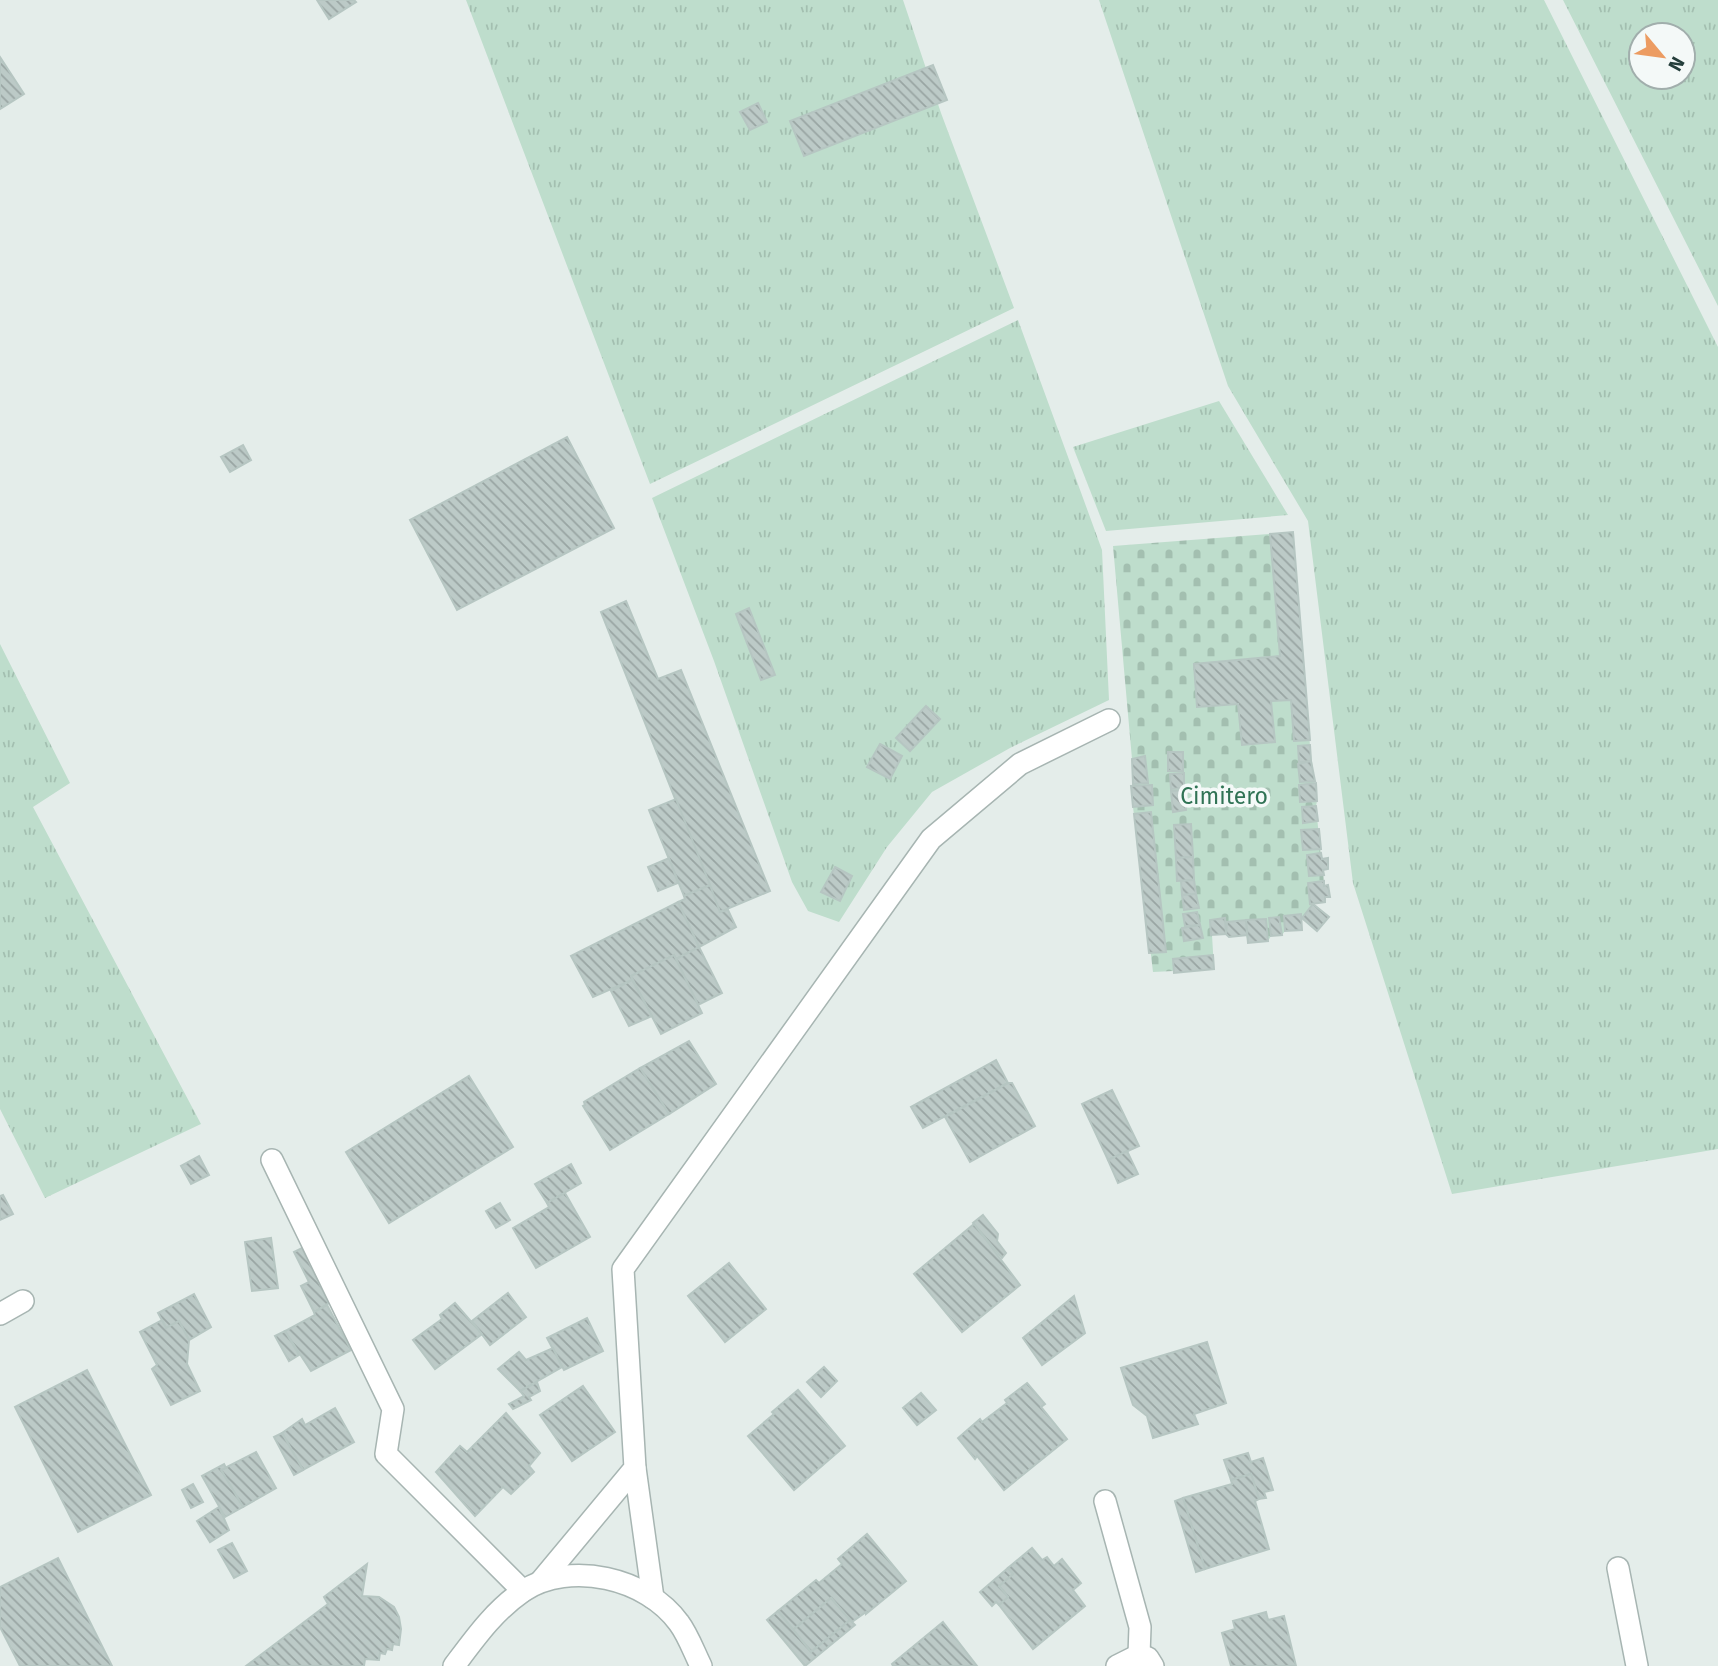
<svg xmlns="http://www.w3.org/2000/svg" width="1718" height="1666" font-family="'Fira Sans',sans-serif">
<defs>
<pattern id="grass-tufts" width="24" height="20" patternUnits="userSpaceOnUse" patternTransform="scale(1.75)"><rect width="24" height="20" fill="#beddcc"/><path d="M3 7l-1-3M5 7V3M7 7l1-3M15 17l-1-3M17 17v-4M19 17l1-3" fill="none" stroke="#a3bfb0"/></pattern>
<pattern id="cemetery-stones" width="16" height="16" patternUnits="userSpaceOnUse" patternTransform="scale(1.75)"><rect width="16" height="16" fill="#beddcc"/><path d="M2 7V4a2 2 0 0 1 4 0v3zM10 15v-3a2 2 0 0 1 4 0v3z" fill="#a3bfb0"/></pattern>
<pattern id="building-back-hatch" width="6" height="6" patternUnits="userSpaceOnUse" patternTransform="scale(1.75)"><rect width="6" height="6" fill="#bccac7"/><path d="M-1 5l2 2M0 0l6 6M5-1l2 2" fill="none" stroke="#99a5a3"/></pattern>
</defs>
<rect width="100%" height="100%" fill="#e4edea"/>
<g fill="url(#grass-tufts)" fill-rule="evenodd">
<path d="M466 0H903L941 113 1014 308 650 484Z"/>
<path d="M1099 0H1544L1718 347V1149L1452 1194 1353 883 1308 521 1228 386Z"/>
<path d="M1563 0H1718V306ZM1641 35H1683V77H1641Z"/>
<path d="M1018 320 1102 550 1109 700 1010 748 932 792 887 847 839 922 808 911 792 882 714 661 652 498Z"/>
<path d="M1219 401 1288 515 1106 531 1073 447Z"/>
<path d="M0 644 70 783 33 807 201 1124 45 1198 0 1109Z"/>
</g>
<path fill="url(#cemetery-stones)" d="M1293 532 1310 746 1317 801 1316 806 1321 858H1328V869L1323 870 1324 885H1328L1330 897H1325V902L1314 904 1329 917 1317 931 1302 919V930L1285 931 1282 935 1271 936 1268 941 1248 943 1246 935H1212L1214 969 1153 972 1133 807 1132 759 1113 546Z"/>
<g fill="url(#building-back-hatch)" stroke="#b6c6c2" stroke-width="2">
<path d="M317 0H354L356 2 329 19Z"/>
<path d="M0 57 24 94 0 109Z"/>
<path d="M933 65 947 100 804 156 790 121Z"/>
<path d="M758 103 767 122 750 130 740 112Z"/>
<path d="M567 437 614 528 457 610 410 520Z"/>
<path d="M243 445 251 460 230 472 221 457Z"/>
<path d="M1293 532 1310 740 1294 741 1291 700 1271 701 1275 742 1242 745 1238 704 1197 707 1194 664 1280 656 1270 534Z"/>
<path d="M626 601 658 679 681 670 770 891 720 912 601 612Z"/>
<path d="M749 608 775 675 761 680 736 614Z"/>
<path d="M926 706 940 719 910 751 896 738Z"/>
<path d="M880 744 902 756 890 779 867 767Z"/>
<path d="M1310 745 1311 761 1299 762 1298 746Z"/>
<rect x="1168" y="752" width="15" height="19"/>
<path d="M1145 756 1148 783 1133 784 1132 759Z"/>
<path d="M1311 761 1315 781 1300 782 1298 764Z"/>
<path d="M1184 773V788L1171 789 1170 774Z"/>
<path d="M1316 783 1317 801 1300 802 1299 785Z"/>
<path d="M1152 785 1153 805 1133 807 1131 786Z"/>
<path d="M1184 790 1186 810 1173 812 1171 791Z"/>
<path d="M676 799 710 885 684 896 649 810Z"/>
<path d="M1316 806 1318 821 1303 823 1302 807Z"/>
<path d="M1151 812 1166 952 1149 953 1134 814Z"/>
<path d="M1191 824 1193 857 1176 858 1174 825Z"/>
<path d="M1319 829 1321 849 1303 850 1301 830Z"/>
<path d="M1321 853 1322 859 1328 858V869L1323 870 1324 875 1309 876 1307 855Z"/>
<path d="M1193 857 1194 880 1177 881 1176 858Z"/>
<path d="M669 858 678 883 658 891 648 867Z"/>
<path d="M835 867 852 876 840 901 821 892Z"/>
<path d="M1194 880 1196 894 1182 895 1181 881Z"/>
<path d="M1324 881V886L1328 885 1330 897H1325V902L1310 904 1308 883Z"/>
<path d="M710 885 720 912 728 910 736 927 699 947 678 902 685 899 684 896Z"/>
<path d="M1196 894 1199 908 1184 910 1182 895Z"/>
<path d="M678 902 699 947 676 959 674 955 631 976 632 980 593 997 571 956Z"/>
<path d="M1313 904 1329 917 1317 931 1302 918Z"/>
<path d="M1197 912 1200 925 1185 926 1183 914Z"/>
<path d="M1301 914 1302 930 1285 931 1284 916Z"/>
<path d="M1279 917 1282 935 1271 936 1269 918Z"/>
<path d="M1225 918 1226 934 1211 935 1210 920Z"/>
<path d="M1266 919 1268 941 1248 943 1246 920Z"/>
<path d="M1246 920 1247 935 1229 937 1226 934 1227 922Z"/>
<path d="M1200 925 1203 938 1184 941 1182 928Z"/>
<path d="M699 947 722 993 698 1005 676 959Z"/>
<path d="M674 955 702 1013 661 1034 631 976Z"/>
<path d="M1213 955 1214 969 1174 973 1173 959Z"/>
<path d="M632 980 652 1016 629 1026 611 991Z"/>
<path d="M689 1041 716 1084 669 1114 640 1068Z"/>
<path d="M996 1060 1008 1083 923 1128 911 1107Z"/>
<path d="M640 1068 669 1114 610 1150 583 1106 585 1105 584 1102Z"/>
<path d="M469 1076 513 1147 389 1223 346 1152Z"/>
<path d="M1008 1083H1012L1035 1126 970 1162 945 1117Z"/>
<path d="M1112 1090 1139 1146 1108 1160 1082 1104Z"/>
<path d="M1127 1151 1138 1174 1118 1183 1108 1160Z"/>
<path d="M199 1156 209 1175 191 1184 181 1166Z"/>
<path d="M571 1164 581 1183 547 1203 535 1184Z"/>
<path d="M565 1193 590 1237 536 1268 513 1228 549 1207 547 1203Z"/>
<path d="M3 1195 13 1214 0 1220V1196Z"/>
<path d="M500 1203 510 1220 496 1228 486 1211Z"/>
<path d="M983 1215 998 1234 997 1241 1006 1253 1002 1258 973 1223Z"/>
<path d="M974 1224 1020 1285 962 1332 914 1274Z"/>
<path d="M271 1238 278 1288 252 1291 245 1242Z"/>
<path d="M302 1248 329 1303 314 1312 301 1286 309 1282 294 1252Z"/>
<path d="M729 1263 766 1309 725 1342 688 1296Z"/>
<path d="M508 1293 526 1317 490 1345 472 1321Z"/>
<path d="M194 1294 211 1327 189 1340 179 1321 166 1328 158 1313Z"/>
<path d="M1074 1296 1085 1333 1042 1365 1023 1338Z"/>
<path d="M455 1303 482 1334 435 1369 413 1340 442 1319 440 1315Z"/>
<path d="M327 1305 351 1350 311 1371 285 1331 315 1315 314 1312Z"/>
<path d="M587 1318 603 1351 564 1370 547 1338Z"/>
<path d="M162 1320 166 1328 179 1321 189 1340 187 1364 200 1391 171 1405 152 1369 157 1365 140 1332Z"/>
<path d="M285 1331 299 1355 289 1361 275 1336Z"/>
<path d="M1207 1342 1226 1403 1194 1414 1198 1424 1153 1438 1147 1416 1133 1405 1121 1368Z"/>
<path d="M553 1348 562 1367 520 1391 498 1369 519 1352 526 1360Z"/>
<path d="M824 1367 837 1381 821 1397 807 1382Z"/>
<path d="M87 1370 151 1495 78 1532 15 1407Z"/>
<path d="M537 1382 540 1391 529 1397 531 1400 513 1409 509 1404 524 1396 520 1391Z"/>
<path d="M1027 1383 1045 1404 1041 1407 1067 1439 1004 1490 977 1456 975 1459 958 1438 980 1419 982 1422 1007 1403 1005 1400Z"/>
<path d="M583 1386 615 1432 572 1461 540 1415Z"/>
<path d="M798 1390 845 1446 794 1490 748 1436 774 1414 772 1412Z"/>
<path d="M921 1393 936 1410 917 1425 903 1408Z"/>
<path d="M335 1408 354 1442 303 1470 282 1433 302 1419 305 1425Z"/>
<path d="M506 1413 540 1453 529 1466 534 1472 511 1494 503 1487 475 1516 436 1472 460 1446 467 1452Z"/>
<path d="M282 1433 303 1470 294 1475 274 1437Z"/>
<path d="M256 1452 276 1488 243 1507 221 1470Z"/>
<path d="M1248 1453 1251 1462 1263 1458 1273 1490 1264 1492 1266 1498 1259 1499 1251 1474 1231 1480 1224 1460Z"/>
<path d="M224 1464 226 1468 221 1470 243 1507 225 1517 202 1476Z"/>
<path d="M1251 1474 1259 1499 1255 1501 1269 1549 1205 1569 1183 1498 1232 1484 1231 1480Z"/>
<path d="M193 1484 203 1502 191 1508 182 1490Z"/>
<path d="M1183 1498 1205 1569 1196 1572 1175 1501Z"/>
<path d="M219 1507 229 1530 210 1542 197 1521Z"/>
<path d="M867 1534 906 1581 866 1614V1612L852 1622 831 1598 793 1630 778 1611 816 1580 819 1583 842 1564 838 1559Z"/>
<path d="M232 1543 247 1571 234 1578 218 1550Z"/>
<path d="M1032 1548 1042 1560 1047 1557 1054 1566 1062 1559 1081 1583 1073 1590 1085 1606 1033 1649 999 1605 1008 1597 999 1586 1013 1574 1008 1568Z"/>
<path d="M58 1558 112 1666H20L0 1627V1587Z"/>
<path d="M367 1564 362 1596 379 1597 394 1607 399 1617 401 1629 399 1645 393 1644 392 1650 387 1649 385 1654 380 1653 379 1660 365 1659 364 1666H246L328 1604 324 1597Z"/>
<path d="M1008 1568 1013 1574 999 1586 1008 1597 999 1605 996 1602 992 1606 980 1592Z"/>
<path d="M831 1598 850 1620 811 1652 793 1630Z"/>
<path d="M778 1611 811 1652 850 1620 855 1625 805 1666 767 1620Z"/>
<path d="M1266 1612 1268 1620 1284 1616 1296 1666H1231L1222 1633 1235 1629 1233 1621Z"/>
<path d="M943 1622 977 1666H893L892 1664Z"/>
</g>
<g fill="none" stroke-linecap="round" stroke-linejoin="round">
<g stroke="#a7b5b2" stroke-width="24">
<g id="minor">
<path d="M272 1160 393 1409 386 1454 523 1591"/>
<path d="M0 1314 23 1301"/>
<path d="M635 1468 653 1598"/>
<path d="M1105 1501 1140 1627 1139 1655"/>
<path d="M1618 1568 1637 1666"/>
<path d="M541 1581 635 1468 623 1269 931 839 1020 764 1109 720"/>
<path d="M454 1666C475 1638 494 1611 523 1591 570 1560 647 1578 679 1623 688 1635 694 1652 701 1666"/>
<path d="M1117 1666 1139 1655 1148 1658 1153 1666"/>
</g>
</g>
<use href="#minor" stroke="#fff" stroke-width="21"/>
</g>
<g text-anchor="middle" stroke-width="7" stroke-linejoin="round" paint-order="stroke">
<g font-size="23" fill="#307355" stroke="#f4f9f8">
<text x="1224" y="804">Cimitero</text>
</g>
</g>
<g transform="translate(1662 56) rotate(119)"><circle r="33" fill="#f4f9f8" stroke="#a1aeac" stroke-width="2"/>
<path d="M0-5L12 26L0 18L-12 26Z" fill="#ec9c62"/>
<text y="-10" font-size="19" font-weight="bold" text-anchor="middle" fill="#243e3b">N</text>
</g>
</svg>
